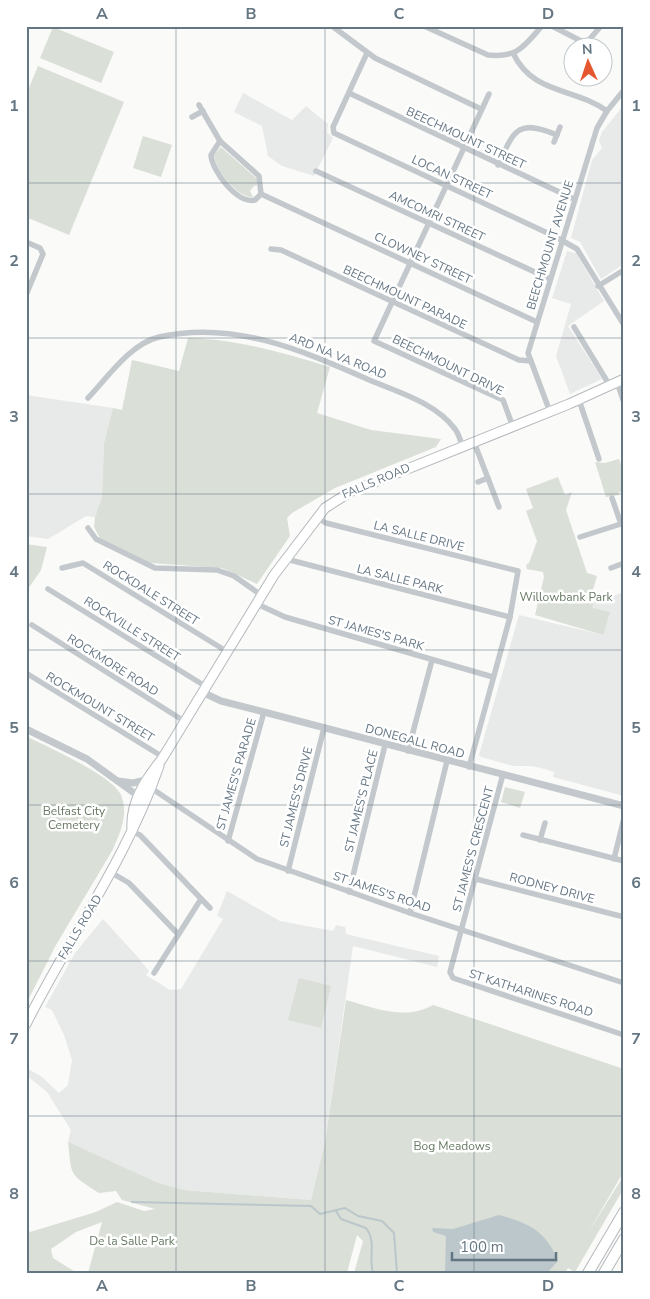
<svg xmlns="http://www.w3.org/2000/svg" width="650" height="1299" font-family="'Nunito Sans',sans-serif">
<rect width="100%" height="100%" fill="#fafaf8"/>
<g fill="#e8e9e9">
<path d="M243 93 292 120 306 106 328 124 327 132 333 138 314 176 282 166 268 156 262 126 234 112Z"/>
<path d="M624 105V264L601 279 580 242 571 238 592 160 602 148 599 141 602 132Z"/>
<path d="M567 251 576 253 604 301 568 326 602 379 570 394 556 356 571 304 552 298Z"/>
<path d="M26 395 113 408 104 443 102 497 95 517 86 516 48 539 26 536Z"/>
<path d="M624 592V796L553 777 554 772 545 769 532 766H513L481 757 479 755 519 615 603 635 592 603Z"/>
<path d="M227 891 280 921 333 931 336 925 345 927 346 934 439 956 437 967 353 946 325 1142 311 1200 184 1190 124 1175 97 1162 68 1142 71 1130 47 1092 26 1075 28 1069 41 1076 59 1093 68 1085 72 1060 64 1035 52 1010 45 1007 75 953 103 919 136 955 149 971 146 975 170 990 181 989 223 919 217 916Z"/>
</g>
<g fill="#dadfd7">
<path d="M53 27 114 52 101 83 40 58Z"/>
<path d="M38 66 124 102 69 235 26 217V95Z"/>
<path d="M143 136 172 145 161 177 133 168Z"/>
<path d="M221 147 257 179 258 185 254 186 250 191 253 197C237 198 215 169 214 155Z"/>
<path d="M188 338C237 339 283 353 330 367L317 413 371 430 441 439 436 447 335 488 292 513 287 518 290 536 257 584 222 568 150 563 100 538 94 527 95 517 102 497 104 443 113 408 122 410 132 360 179 371Z"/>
<path d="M619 459 624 473V490L618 493 619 495 606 497 595 462 605 463Z"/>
<path d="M558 477 565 495 572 492 566 510 587 573 597 576 592 593 593 608 610 612 603 635 535 615 544 577 543 572 527 569 526 565 529 563 537 541 526 511 533 508 526 489Z"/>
<path d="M26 544 47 547 41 570 26 592Z"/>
<path d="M26 736C47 747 112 775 121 795 129 814 120 834 112 851L56 945 26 1004Z"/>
<path d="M505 787 525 792 520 808 501 802Z"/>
<path d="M299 978 331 986 321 1028 288 1020Z"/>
<path d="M346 1000C375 1008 405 1021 433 1005L624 1069V1171L588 1233 624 1175V1188L575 1272 568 1268 565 1273H354L363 1241 357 1235 347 1273H88L102 1222 76 1232 51 1249 53 1258 77 1273H26V1229L30 1232 96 1212 117 1202 144 1211 155 1209 122 1200 116 1191 99 1193C69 1173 72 1178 68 1142L158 1183 184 1190 311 1200 325 1142Z"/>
</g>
<path fill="#bbc7cb" d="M499 1215C529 1223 546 1231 558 1261L547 1273H445L446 1236 433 1232 432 1228 453 1229Z"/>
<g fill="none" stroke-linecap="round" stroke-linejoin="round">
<g stroke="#bbc7cb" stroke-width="2">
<path d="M132 1202 311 1206 320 1214 345 1208 358 1216 382 1221 394 1233 397 1273"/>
<path d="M336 1211 341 1219 366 1228C377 1242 368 1257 373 1273"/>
</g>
<g stroke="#b5babe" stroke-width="11">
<g id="primary">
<path d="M132 829C130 802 146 779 162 759L274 575 325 508 350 492 569 404 624 379"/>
<path d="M26 1024C70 937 127 858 159 766"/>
</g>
</g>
<g stroke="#b4b9bd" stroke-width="12">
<g id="motorway">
<path d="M588 1273 624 1212"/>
<path d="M604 1273 624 1239"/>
</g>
</g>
<g stroke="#c3c8cc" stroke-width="5.5">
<path d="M332 26 375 58 481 109"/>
<path d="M424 26 488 55C518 58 524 46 542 26"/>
<path d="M552 26 583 42 588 41 601 26"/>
<path d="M367 53 333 127 334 133 556 237 577 249 624 325"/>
<path d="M513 53C533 95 574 87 607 111"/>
<path d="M349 93 574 199"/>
<path d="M489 94 374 341 503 400 513 427"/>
<path d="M199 105 220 141"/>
<path d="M192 117 203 111"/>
<path d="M220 141 259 176 261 194 255 200C237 204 212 171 211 155Z"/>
<path d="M554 142 560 127"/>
<path d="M498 165C514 131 517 118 557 135"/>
<path d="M316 171 550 279"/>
<path d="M261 194 537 322"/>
<path d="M26 242 40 248 43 254 26 295"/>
<path d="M271 249 281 250 519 360 531 361"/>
<path d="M598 286 624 270"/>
<path d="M574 327 610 386"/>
<path d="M617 382 624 403"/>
<path d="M88 398C108 377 130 344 159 337 233 320 301 350 367 379 397 392 435 402 455 429 459 434 460 441 463 446"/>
<path d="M579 400 599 459"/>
<path d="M550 412 528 353 597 128 607 111 624 90"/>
<path d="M474 442 499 507"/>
<path d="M478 482 488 478"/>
<path d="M612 498 621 524"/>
<path d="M316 517 326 523 518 571 510 617 469 767"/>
<path d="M88 528 96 539 155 568 217 570 234 576 261 595"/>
<path d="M580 537 624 523"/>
<path d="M286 559 510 617"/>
<path d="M62 568 83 563 226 651"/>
<path d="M611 568 624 563"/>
<path d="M48 589 205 686"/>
<path d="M255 603 285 617 493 677"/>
<path d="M32 625 184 721"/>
<path d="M26 673 163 757"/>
<path d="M408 751 432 660"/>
<path d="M503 774 450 972 453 978 624 1035"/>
<path d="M151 788 257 859 410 913 624 983"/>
<path d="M131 831 140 835 210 908"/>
<path d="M523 835 624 861"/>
<path d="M540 840 545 823"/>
<path d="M228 841 264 712"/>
<path d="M614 859 624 818"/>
<path d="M288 871 324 728"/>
<path d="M112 873 129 883 178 934"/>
<path d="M476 879 624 917"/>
<path d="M349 892 385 745"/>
<path d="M410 913 447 761"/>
<path d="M154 973 201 899"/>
</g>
<g stroke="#c3c8cc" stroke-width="7">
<path d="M202 692 221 701 264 712 624 806"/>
<path d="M26 729 87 759 141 798"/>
<path d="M118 781 133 783 145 780"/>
</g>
<use href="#primary" stroke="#fff" stroke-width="9"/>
<use href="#motorway" stroke="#fff" stroke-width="10"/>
</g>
<path fill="none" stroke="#657683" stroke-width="1" stroke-opacity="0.55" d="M176 26V1273M325 26V1273M474 26V1273M26 183H624M26 338H624M26 494H624M26 650H624M26 805H624M26 961H624M26 1116H624"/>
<g text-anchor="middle" stroke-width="5" stroke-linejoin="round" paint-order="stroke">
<g font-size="12" fill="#657683" stroke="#fff">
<text transform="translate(466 138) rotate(25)" y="4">BEECHMOUNT STREET</text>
<text transform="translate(452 177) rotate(25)" y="4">LOCAN STREET</text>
<text transform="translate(437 216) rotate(25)" y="4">AMCOMRI STREET</text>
<text transform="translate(550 245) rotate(-73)" y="4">BEECHMOUNT AVENUE</text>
<text transform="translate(423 258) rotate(25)" y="4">CLOWNEY STREET</text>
<text transform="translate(405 297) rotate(25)" y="4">BEECHMOUNT PARADE</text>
<text transform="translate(338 356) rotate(22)" y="4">ARD NA VA ROAD</text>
<text transform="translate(448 365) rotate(26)" y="4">BEECHMOUNT DRIVE</text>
<text transform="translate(376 481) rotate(-23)" y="4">FALLS ROAD</text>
<text transform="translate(419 536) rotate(14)" y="4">LA SALLE DRIVE</text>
<text transform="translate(400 579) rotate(14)" y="4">LA SALLE PARK</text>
<text transform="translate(151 593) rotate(32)" y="4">ROCKDALE STREET</text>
<text transform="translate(132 629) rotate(32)" y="4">ROCKVILLE STREET</text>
<text transform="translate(376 633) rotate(16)" y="4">ST JAMES'S PARK</text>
<text transform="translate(113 665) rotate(32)" y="4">ROCKMORE ROAD</text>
<text transform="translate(100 707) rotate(31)" y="4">ROCKMOUNT STREET</text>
<text transform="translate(415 741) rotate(15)" y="4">DONEGALL ROAD</text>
<text transform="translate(236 774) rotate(-74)" y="4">ST JAMES'S PARADE</text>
<text transform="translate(296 797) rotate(-76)" y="4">ST JAMES'S DRIVE</text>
<text transform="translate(361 801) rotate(-76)" y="4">ST JAMES'S PLACE</text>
<text transform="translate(473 849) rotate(-75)" y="4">ST JAMES'S CRESCENT</text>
<text transform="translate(552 888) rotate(15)" y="4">RODNEY DRIVE</text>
<text transform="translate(382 892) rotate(19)" y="4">ST JAMES'S ROAD</text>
<text transform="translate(80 927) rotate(-59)" y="4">FALLS ROAD</text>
<text transform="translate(531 993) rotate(18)" y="4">ST KATHARINES ROAD</text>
</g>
<g font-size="12" fill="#687a64" stroke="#fff">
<text x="566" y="601">Willowbank Park</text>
<text x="74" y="815">Belfast City<tspan x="74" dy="14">Cemetery</tspan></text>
<text x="452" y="1150">Bog Meadows</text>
<text x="132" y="1245">De la Salle Park</text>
</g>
</g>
<rect width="650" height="1299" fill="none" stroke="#ffffff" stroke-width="55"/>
<g transform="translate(588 62) rotate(357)"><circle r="24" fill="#ffffff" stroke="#c1c8cd"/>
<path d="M0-4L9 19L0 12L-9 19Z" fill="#e4572e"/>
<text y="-8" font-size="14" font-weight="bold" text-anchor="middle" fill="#657683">N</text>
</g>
<path d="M452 1252v8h104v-8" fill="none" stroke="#657683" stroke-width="2.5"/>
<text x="460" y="1252" font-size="15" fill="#657683" stroke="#ffffff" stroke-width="4" paint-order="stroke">100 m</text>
<rect x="28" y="28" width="594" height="1244" fill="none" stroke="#657683" stroke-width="2"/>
<g font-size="16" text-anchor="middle" font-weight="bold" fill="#657683">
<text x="102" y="19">A</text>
<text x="251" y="19">B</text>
<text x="399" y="19">C</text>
<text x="548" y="19">D</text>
<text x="14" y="111">1</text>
<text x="636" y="111">1</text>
<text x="14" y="266">2</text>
<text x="636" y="266">2</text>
<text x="14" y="422">3</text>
<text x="636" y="422">3</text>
<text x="14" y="577">4</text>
<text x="636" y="577">4</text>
<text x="14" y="733">5</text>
<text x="636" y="733">5</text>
<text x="14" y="888">6</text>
<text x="636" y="888">6</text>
<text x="14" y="1044">7</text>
<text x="636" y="1044">7</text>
<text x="14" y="1199">8</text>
<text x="636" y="1199">8</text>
<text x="102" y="1291">A</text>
<text x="251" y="1291">B</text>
<text x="399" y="1291">C</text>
<text x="548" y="1291">D</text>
</g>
</svg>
